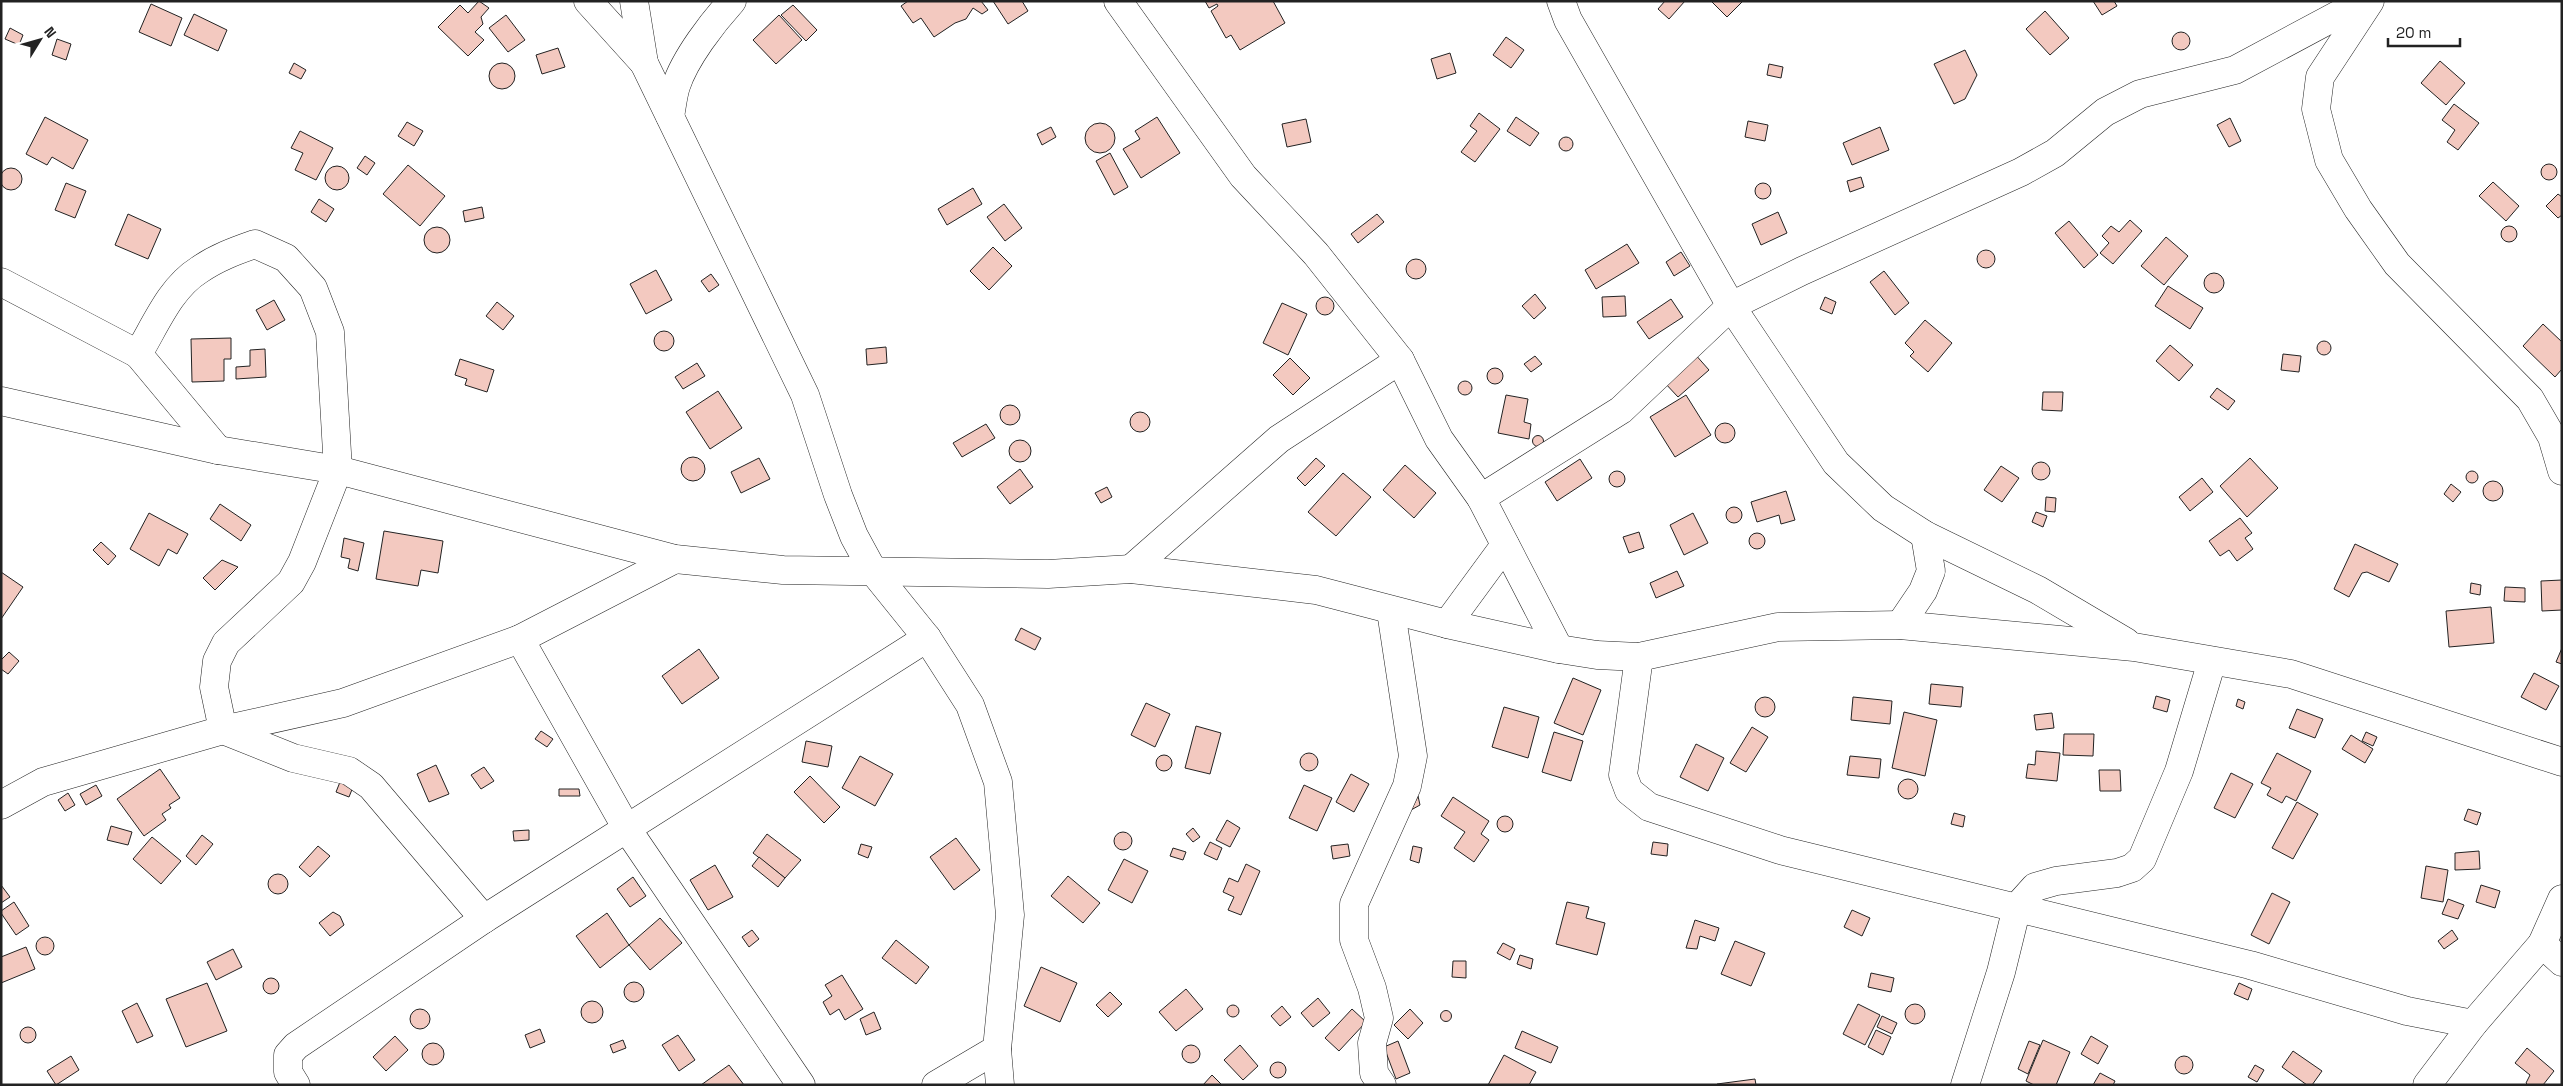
<svg xmlns="http://www.w3.org/2000/svg" width="2563" height="1086" font-family="'Space Grotesk',sans-serif">
<rect width="100%" height="100%" fill="#fff"/>
<g fill="#f3c9c0" stroke="#222">
<path d="M479 1 489 8 481 17 483 24 475 32 484 40 468 56 438 27 460 5 468 13Z"/>
<path d="M908 1H981L988 10 982 14 973 8 966 19 955 23 934 37 921 18 913 23 901 6Z"/>
<path d="M993 1H1022L1028 11 1008 24Z"/>
<path d="M1205 1H1273L1285 23 1240 50 1231 35 1226 38 1211 11 1218 6 1217 4 1209 8Z"/>
<path d="M1665 1H1685L1669 19 1658 9Z"/>
<path d="M1711 1H1743L1727 17Z"/>
<path d="M2093 1H2114L2117 6 2102 15Z"/>
<path d="M151 4 182 18 171 46 139 32Z"/>
<path d="M793 5 817 30 806 41 781 15Z"/>
<path d="M2045 11 2069 38 2050 55 2026 29Z"/>
<path d="M194 14 227 30 218 51 184 35Z"/>
<path d="M506 15 525 40 508 52 489 28Z"/>
<path d="M779 15 802 40 776 64 753 40Z"/>
<path d="M10 28 23 35 19 45 5 39Z"/>
<circle cx="2181" cy="41" r="9"/>
<path d="M1506 37 1524 50 1511 68 1493 55Z"/>
<path d="M57 39 71 44 66 60 52 55Z"/>
<path d="M558 48 565 67 542 74 536 55Z"/>
<path d="M1965 50 1977 75 1965 99 1954 104 1934 64Z"/>
<path d="M1450 53 1456 73 1437 79 1431 59Z"/>
<path d="M2440 61 2465 83 2446 105 2421 83Z"/>
<path d="M294 63 306 70 301 79 289 73Z"/>
<circle cx="502" cy="76" r="13"/>
<path d="M1769 64 1783 67 1781 78 1767 75Z"/>
<path d="M2454 104 2479 123 2458 150 2447 142 2455 130 2442 120Z"/>
<path d="M1479 113 1500 129 1475 162 1461 152 1477 131 1470 126Z"/>
<path d="M45 117 88 140 73 169 52 157 47 165 26 154Z"/>
<path d="M1157 117 1180 153 1141 178 1123 149 1140 139 1135 131Z"/>
<path d="M1516 117 1539 133 1530 146 1507 131Z"/>
<path d="M2230 118 2241 141 2229 147 2217 125Z"/>
<path d="M1306 119 1311 142 1287 147 1282 124Z"/>
<path d="M1748 121 1768 125 1765 141 1745 137Z"/>
<path d="M407 122 423 131 414 146 398 136Z"/>
<circle cx="1100" cy="138" r="15"/>
<path d="M1051 127 1056 137 1042 145 1037 134Z"/>
<path d="M1880 127 1889 150 1852 165 1843 143Z"/>
<path d="M300 131 333 148 316 180 295 170 303 153 291 148Z"/>
<circle cx="1566" cy="144" r="7"/>
<path d="M1110 153 1128 187 1114 195 1096 161Z"/>
<path d="M365 156 375 163 367 175 357 168Z"/>
<circle cx="2549" cy="172" r="8"/>
<path d="M408 165 445 196 420 226 383 194Z"/>
<circle cx="337" cy="178" r="12"/>
<circle cx="11" cy="179" r="11"/>
<path d="M1861 177 1864 187 1850 192 1847 181Z"/>
<path d="M2493 182 2519 206 2506 221 2479 196Z"/>
<circle cx="1763" cy="191" r="8"/>
<path d="M66 183 86 191 75 218 55 210Z"/>
<path d="M973 188 982 204 947 225 938 209Z"/>
<path d="M2558 194 2562 197V215L2558 218 2546 206Z"/>
<path d="M319 199 334 209 326 222 311 212Z"/>
<path d="M1004 204 1022 228 1005 241 987 217Z"/>
<path d="M482 207 484 218 465 222 463 211Z"/>
<path d="M1778 212 1787 233 1761 245 1752 224Z"/>
<path d="M128 214 161 229 148 259 115 245Z"/>
<path d="M1377 214 1384 222 1358 243 1351 234Z"/>
<path d="M2130 220 2142 231 2113 264 2100 253 2109 243 2102 236 2111 226 2119 232Z"/>
<path d="M2069 221 2098 255 2084 268 2055 233Z"/>
<circle cx="2509" cy="234" r="8"/>
<circle cx="437" cy="240" r="13"/>
<path d="M2166 237 2188 256 2164 285 2141 266Z"/>
<path d="M1627 244 1639 263 1596 289 1585 270Z"/>
<path d="M993 247 1012 266 989 290 970 271Z"/>
<circle cx="1986" cy="259" r="9"/>
<path d="M1681 252 1690 266 1674 276 1666 262Z"/>
<circle cx="1416" cy="269" r="10"/>
<path d="M656 270 672 300 646 314 630 284Z"/>
<path d="M1884 271 1909 303 1895 315 1870 282Z"/>
<circle cx="2214" cy="283" r="10"/>
<path d="M711 274 719 285 709 292 701 281Z"/>
<path d="M2168 286 2203 308 2190 329 2155 306Z"/>
<path d="M1535 294 1546 308 1534 319 1522 306Z"/>
<path d="M1625 296 1626 316 1603 317 1602 297Z"/>
<circle cx="1325" cy="306" r="9"/>
<path d="M1825 297 1836 302 1832 314 1820 309Z"/>
<path d="M1671 299 1683 317 1649 339 1637 322Z"/>
<path d="M274 300 285 320 267 330 256 310Z"/>
<path d="M497 302 514 316 503 330 486 316Z"/>
<path d="M1282 303 1307 314 1288 355 1263 343Z"/>
<path d="M1925 320 1952 343 1928 372 1910 356 1914 352 1905 343Z"/>
<path d="M2543 324 2562 342V369L2555 377 2523 346Z"/>
<circle cx="664" cy="341" r="10"/>
<path d="M231 338V359H224V381L192 382 191 339Z"/>
<circle cx="2324" cy="348" r="7"/>
<path d="M2170 345 2193 365 2179 381 2156 361Z"/>
<path d="M886 347 887 363 867 365 866 349Z"/>
<path d="M265 349 266 377 236 379V367L250 366V350Z"/>
<path d="M1694 353 1709 370 1678 397 1664 382Z"/>
<path d="M2283 354 2301 356 2299 372 2281 370Z"/>
<path d="M1535 356 1542 364 1531 372 1524 364Z"/>
<path d="M1290 358 1310 378 1293 395 1273 375Z"/>
<path d="M460 359 494 370 487 392 465 385 467 379 455 375Z"/>
<path d="M697 363 705 376 683 389 675 377Z"/>
<circle cx="1495" cy="376" r="8"/>
<circle cx="1465" cy="388" r="7"/>
<path d="M2217 388 2235 401 2228 410 2210 397Z"/>
<path d="M718 391 742 428 710 449 686 412Z"/>
<path d="M2043 392H2063L2062 411 2042 410Z"/>
<path d="M1506 395 1528 399 1524 422 1531 424 1529 439 1498 433Z"/>
<path d="M1686 395 1711 435 1675 457 1650 417Z"/>
<circle cx="1010" cy="415" r="10"/>
<circle cx="1140" cy="422" r="10"/>
<circle cx="1725" cy="433" r="10"/>
<path d="M986 424 995 438 962 457 953 443Z"/>
<circle cx="1538" cy="441" r="5.5"/>
<circle cx="1020" cy="451" r="11"/>
<circle cx="693" cy="469" r="12"/>
<path d="M759 458 770 479 741 493 731 472Z"/>
<path d="M1316 458 1325 466 1305 486 1297 478Z"/>
<path d="M2250 458 2278 488 2247 517 2220 486Z"/>
<path d="M1580 459 1592 478 1557 501 1545 482Z"/>
<circle cx="2041" cy="471" r="9"/>
<path d="M1405 465 1436 493 1414 518 1383 490Z"/>
<path d="M2001 466 2019 478 2002 502 1984 490Z"/>
<path d="M1020 469 1033 487 1010 504 997 487Z"/>
<circle cx="2472" cy="477" r="6"/>
<circle cx="1617" cy="479" r="8"/>
<path d="M1343 473 1371 497 1336 536 1308 512Z"/>
<path d="M2202 478 2213 492 2190 511 2179 497Z"/>
<circle cx="2493" cy="491" r="10"/>
<path d="M2451 484 2461 492 2453 502 2444 494Z"/>
<path d="M1107 487 1112 497 1101 503 1095 493Z"/>
<path d="M1786 491 1795 520 1781 524 1779 515 1757 522 1751 502Z"/>
<path d="M2046 497 2056 498 2055 512 2045 511Z"/>
<path d="M220 504 251 525 241 541 210 519Z"/>
<circle cx="1734" cy="515" r="8"/>
<path d="M2036 512 2047 516 2043 527 2032 522Z"/>
<path d="M149 513 188 534 177 554 168 549 159 566 130 549Z"/>
<path d="M1693 513 1708 543 1684 555 1670 525Z"/>
<path d="M2240 518 2252 533 2245 538 2253 549 2237 561 2229 550 2220 556 2209 541Z"/>
<path d="M384 531 443 541 438 573 421 570 418 586 376 579Z"/>
<path d="M1639 532 1644 548 1629 553 1623 537Z"/>
<circle cx="1757" cy="541" r="8"/>
<path d="M344 538 364 543 358 571 348 568 350 559 341 557Z"/>
<path d="M101 542 116 556 108 565 93 550Z"/>
<path d="M2355 544 2398 564 2389 582 2367 572 2362 573 2349 597 2334 589Z"/>
<path d="M222 560 238 567 215 590 203 578Z"/>
<path d="M1677 571 1684 586 1656 598 1650 583Z"/>
<path d="M1 572 23 587 1 619Z"/>
<path d="M2562 580V610L2542 611 2541 581Z"/>
<path d="M2471 583 2481 585 2480 595 2470 593Z"/>
<path d="M2505 587 2525 588V602L2504 601Z"/>
<path d="M2491 607 2494 643 2449 647 2446 611Z"/>
<path d="M1021 628 1041 638 1035 650 1015 640Z"/>
<path d="M2562 648V664L2556 662Z"/>
<path d="M699 649 719 678 682 704 662 676Z"/>
<path d="M9 652 19 661 8 674 1 669V660Z"/>
<path d="M2534 673 2559 686 2546 710 2521 697Z"/>
<path d="M1573 678 1601 690 1583 735 1554 723Z"/>
<path d="M1931 684 1963 687 1961 707 1929 704Z"/>
<path d="M2156 696 2170 700 2167 712 2153 708Z"/>
<path d="M1853 697 1892 701 1890 724 1851 720Z"/>
<circle cx="1765" cy="707" r="10"/>
<path d="M2238 699 2245 702 2243 709 2236 706Z"/>
<path d="M1146 703 1170 714 1155 747 1131 735Z"/>
<path d="M1504 707 1539 717 1528 758 1492 747Z"/>
<path d="M2297 709 2323 719 2315 738 2289 728Z"/>
<path d="M1904 712 1937 720 1925 776 1892 768Z"/>
<path d="M2052 713 2054 728 2036 730 2034 715Z"/>
<path d="M1196 726 1221 733 1210 774 1185 768Z"/>
<path d="M1752 727 1768 737 1746 772 1730 763Z"/>
<path d="M541 731 553 739 547 747 535 739Z"/>
<path d="M1554 732 1583 741 1571 781 1542 772Z"/>
<path d="M2366 732 2377 737 2373 746 2362 741Z"/>
<path d="M2064 734H2094L2093 756 2063 755Z"/>
<path d="M2351 735 2373 749 2365 763 2342 749Z"/>
<path d="M806 741 832 746 828 767 802 762Z"/>
<path d="M1696 744 1724 758 1708 791 1680 777Z"/>
<path d="M2036 751 2060 753 2057 781 2026 778 2028 764 2035 765Z"/>
<path d="M2277 753 2311 771 2296 801 2286 796 2282 803 2267 795 2271 788 2261 783Z"/>
<circle cx="1309" cy="762" r="9"/>
<circle cx="1164" cy="763" r="8"/>
<path d="M860 756 893 774 875 806 842 788Z"/>
<path d="M1850 756 1881 759 1879 778 1847 775Z"/>
<path d="M436 765 449 794 429 802 417 774Z"/>
<path d="M484 767 494 781 481 789 471 775Z"/>
<path d="M160 769 180 798 169 805 171 808 162 814 166 820 144 836 117 799Z"/>
<path d="M2099 770H2120L2121 791H2100Z"/>
<path d="M2231 773 2253 784 2235 818 2214 808Z"/>
<path d="M1351 774 1369 784 1354 812 1336 802Z"/>
<path d="M810 776 840 807 824 823 794 792Z"/>
<circle cx="1908" cy="789" r="10"/>
<path d="M340 782 353 787 349 797 336 792Z"/>
<path d="M96 785 102 796 86 805 80 794Z"/>
<path d="M1304 785 1332 798 1317 831 1289 818Z"/>
<path d="M559 789H579L580 796H559Z"/>
<path d="M68 793 75 805 65 811 58 800Z"/>
<path d="M1418 796 1420 805 1411 810Z"/>
<path d="M1453 797 1489 821 1481 834 1489 840 1474 862 1454 848 1465 832 1441 816Z"/>
<path d="M2297 802 2318 814 2293 859 2272 848Z"/>
<path d="M2468 809 2481 813 2477 825 2464 820Z"/>
<path d="M1954 813 1965 816 1963 827 1951 824Z"/>
<circle cx="1505" cy="824" r="8"/>
<path d="M1227 820 1240 828 1230 847 1216 840Z"/>
<path d="M111 826 132 832 128 845 107 840Z"/>
<path d="M1193 828 1200 837 1193 842 1186 834Z"/>
<path d="M529 830V840L514 841 513 831Z"/>
<circle cx="1123" cy="841" r="9"/>
<path d="M767 834 801 860 785 878 753 853Z"/>
<path d="M202 835 213 844 196 865 186 856Z"/>
<path d="M152 837 181 861 161 884 133 859Z"/>
<path d="M956 838 980 870 954 890 930 857Z"/>
<path d="M1210 842 1222 848 1217 860 1204 854Z"/>
<path d="M1653 842 1668 844 1667 856 1651 854Z"/>
<path d="M861 844 872 847 868 858 858 854Z"/>
<path d="M1348 844 1350 856 1333 859 1331 846Z"/>
<path d="M318 846 330 856 310 877 299 867Z"/>
<path d="M1413 846 1422 848 1419 863 1410 860Z"/>
<path d="M1173 848 1186 852 1183 860 1170 856Z"/>
<path d="M2479 851 2480 869 2455 870V853Z"/>
<path d="M759 857 785 878 778 887 752 866Z"/>
<path d="M1124 859 1148 871 1132 903 1108 890Z"/>
<path d="M1246 864 1260 871 1241 915 1228 910 1234 897 1223 892 1229 878 1238 882Z"/>
<path d="M715 865 733 897 708 910 690 880Z"/>
<path d="M2426 866 2448 870 2443 902 2421 898Z"/>
<circle cx="278" cy="884" r="10"/>
<path d="M1068 876 1100 903 1083 923 1051 896Z"/>
<path d="M633 877 646 896 630 907 617 889Z"/>
<path d="M1 885 10 897 1 903Z"/>
<path d="M2481 885 2500 891 2495 908 2476 902Z"/>
<path d="M2272 893 2290 902 2269 944 2251 935Z"/>
<path d="M2448 899 2464 905 2458 919 2442 914Z"/>
<path d="M14 902 29 926 16 935 1 913V911Z"/>
<path d="M1567 902 1589 907 1586 918 1605 923 1597 955 1556 944Z"/>
<path d="M1852 910 1870 918 1862 936 1844 927Z"/>
<path d="M333 912 340 916 344 925 330 936 319 923Z"/>
<path d="M607 913 629 945 600 968 576 936Z"/>
<path d="M660 918 682 943 650 970 629 945Z"/>
<path d="M1695 920 1719 928 1715 941 1700 936 1697 949 1686 948Z"/>
<path d="M752 930 759 939 749 947 742 937Z"/>
<path d="M2452 930 2458 939 2444 949 2438 941Z"/>
<circle cx="45" cy="946" r="9"/>
<path d="M896 940 929 967 916 984 882 958Z"/>
<path d="M1735 941 1765 953 1751 986 1721 974Z"/>
<path d="M1503 943 1515 949 1510 960 1497 953Z"/>
<path d="M26 947 35 969 1 983V957Z"/>
<path d="M233 949 242 967 216 980 207 962Z"/>
<path d="M1520 955 1533 959 1531 969 1517 964Z"/>
<path d="M1453 961H1466V978L1452 977Z"/>
<path d="M1041 967 1077 983 1060 1022 1024 1006Z"/>
<path d="M1871 973 1894 978 1891 992 1868 987Z"/>
<path d="M842 975 863 1009 845 1020 839 1009 830 1015 823 1002 832 996 825 985Z"/>
<circle cx="271" cy="986" r="8"/>
<circle cx="634" cy="992" r="10"/>
<path d="M207 983 227 1031 186 1047 166 999Z"/>
<path d="M2239 983 2252 989 2248 1000 2234 994Z"/>
<path d="M1186 989 1203 1009 1176 1031 1159 1012Z"/>
<path d="M1110 992 1122 1004 1108 1017 1096 1005Z"/>
<path d="M1318 998 1330 1013 1313 1027 1301 1013Z"/>
<circle cx="592" cy="1012" r="11"/>
<path d="M137 1003 153 1036 137 1043 122 1011Z"/>
<path d="M1858 1004 1880 1015 1865 1045 1843 1034Z"/>
<circle cx="1915" cy="1014" r="10"/>
<circle cx="1233" cy="1011" r="6"/>
<path d="M1282 1006 1291 1017 1280 1026 1271 1016Z"/>
<path d="M1352 1009 1366 1022 1339 1051 1325 1038Z"/>
<path d="M1410 1009 1423 1023 1408 1039 1394 1025Z"/>
<circle cx="420" cy="1019" r="10"/>
<circle cx="1446" cy="1016" r="5.5"/>
<path d="M874 1012 881 1029 866 1035 860 1019Z"/>
<path d="M1882 1016 1897 1023 1892 1034 1877 1027Z"/>
<circle cx="28" cy="1035" r="8"/>
<path d="M540 1029 545 1042 530 1048 525 1035Z"/>
<path d="M1876 1030 1891 1037 1883 1055 1868 1047Z"/>
<path d="M1522 1031 1558 1047 1551 1063 1515 1048Z"/>
<path d="M678 1035 695 1060 679 1071 662 1045Z"/>
<path d="M395 1036 408 1050 386 1071 373 1057Z"/>
<path d="M2091 1036 2108 1046 2098 1064 2081 1054Z"/>
<path d="M623 1040 626 1048 613 1053 610 1045Z"/>
<path d="M2043 1040 2070 1052 2056 1085H2034L2026 1081Z"/>
<path d="M1398 1041 1410 1073 1396 1079 1384 1047Z"/>
<path d="M2029 1041 2040 1045 2028 1074 2018 1069Z"/>
<circle cx="433" cy="1054" r="11"/>
<path d="M1240 1045 1258 1066 1243 1080 1224 1060Z"/>
<circle cx="1191" cy="1054" r="9"/>
<path d="M2527 1048 2554 1071 2543 1085H2528L2526 1083 2530 1075 2515 1063Z"/>
<path d="M2293 1051 2322 1071 2312 1085H2307L2282 1067Z"/>
<path d="M1504 1055 1536 1072 1529 1085H1488Z"/>
<circle cx="2184" cy="1065" r="9"/>
<path d="M71 1056 79 1070 56 1085 47 1071Z"/>
<circle cx="1278" cy="1070" r="8"/>
<path d="M729 1065 744 1085H701Z"/>
<path d="M2255 1065 2264 1070 2257 1082 2248 1077Z"/>
<path d="M2100 1073 2115 1081 2113 1085H2093Z"/>
<path d="M1212 1075 1222 1085H1203Z"/>
<path d="M1755 1079 1756 1085H1717V1084Z"/>
</g>
<g fill="none" stroke-linecap="round" stroke-linejoin="round">
<g stroke="#222" stroke-width="29">
<g id="minor">
<path d="M588 1 644 63"/>
<path d="M634 1 644 63 805 395 838 495 854 536 873 571 927 638 970 705 998 782 1010 915 997 1049 1000 1085"/>
<path d="M1118 1 1243 176 1316 254 1400 360 1439 439 1481 498 1559 649"/>
<path d="M1561 1 1568 20 1731 306 1836 463 1883 508 1925 535 2038 590 2126 642"/>
<path d="M2370 1 2320 77 2316 109 2329 160 2358 209 2397 264 2530 399 2552 437 2562 471"/>
<path d="M670 116C672 107 673 95 676 86 685 58 713 22 732 1"/>
<path d="M1 282 138 354"/>
<path d="M1 401 218 450 338 470 675 559 783 570 1048 574 1131 569 1316 590 1447 624 1559 649 1597 655 1639 657 1778 627 1900 625 2134 647 2291 674 2562 762"/>
<path d="M218 450 138 354C155 326 170 288 199 270 216 258 235 251 255 244L286 258 313 288 330 332 338 470 302 562 291 582 226 643 217 661 214 687 223 730 293 758 349 771 371 786 484 919"/>
<path d="M1481 498 1621 410 1731 306 1802 271 2021 172 2055 153 2105 112 2140 94 2235 70 2364 1"/>
<path d="M1131 569 1279 439 1400 360"/>
<path d="M1447 624 1505 545"/>
<path d="M1900 625 1923 591 1931 571 1925 535"/>
<path d="M520 639 627 829 801 1085"/>
<path d="M1639 657 1623 775 1629 791 1649 807 1780 850 2250 965 2407 1011 2473 1024"/>
<path d="M1 805 43 782 223 730 343 703 520 639 675 559"/>
<path d="M2562 899 2542 944 2562 962"/>
<path d="M296 1085 288 1072V1055L296 1046 484 919 927 638"/>
<path d="M936 1085 997 1049"/>
<path d="M1382 1085 1374 1073 1372 1043 1379 1018 1372 988 1354 940V904L1407 786 1413 756 1391 611"/>
<path d="M1965 1085 2001 972 2017 907 2035 887 2056 881 2117 873 2132 868 2142 859 2179 771 2212 661"/>
<path d="M2427 1085 2473 1024 2542 944"/>
</g>
</g>
<use href="#minor" stroke="#fff" stroke-width="28"/>
</g>
<rect width="2563" height="1086" fill="none" stroke="#222222" stroke-width="5"/>
<g transform="translate(40 40) rotate(53)" stroke="#ffffff" stroke-width="4" paint-order="stroke">
<path d="M0-4L9 19L0 12L-9 19Z" fill="#222222"/>
<text y="-8" font-size="14" font-weight="bold" text-anchor="middle" fill="#222222">N</text>
</g>
<path d="M2388 38v8h72v-8" fill="none" stroke="#222222" stroke-width="2.5"/>
<text x="2396" y="38" font-size="15" fill="#222222" stroke="#ffffff" stroke-width="4" paint-order="stroke">20 m</text>
</svg>
